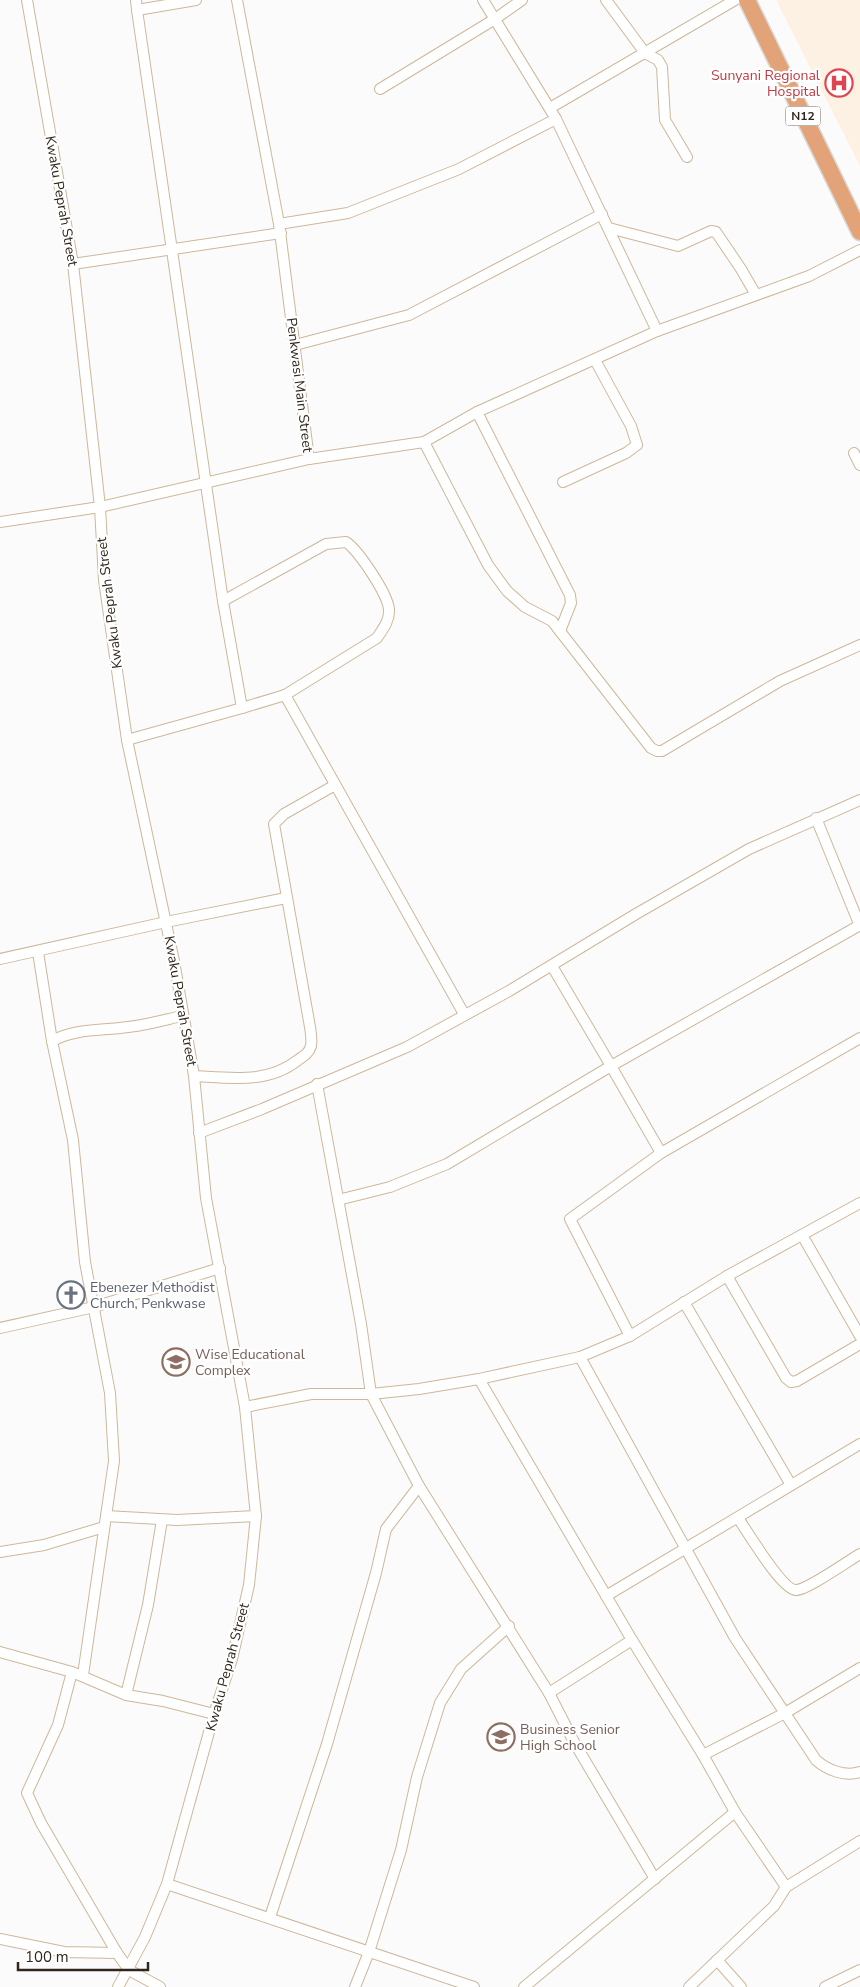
<svg xmlns="http://www.w3.org/2000/svg" width="860" height="1987" font-family="'Nunito Sans',sans-serif">
<rect width="100%" height="100%" fill="#fbfbfb"/>
<path fill="#fdf1e3" d="M776 0H860V166Z"/>
<g fill="none" stroke-linecap="round" stroke-linejoin="round">
<g stroke="#ceb79a" stroke-width="12">
<g id="minor">
<path d="M27 0 73 264 100 507 104 580 127 740 174 961 194 1076 206 1198 245 1407 256 1516 249 1585 232 1659 214 1714 167 1884 145 1937 118 1987"/>
<path d="M136 0 137 10 196 0"/>
<path d="M483 0 556 119 657 331"/>
<path d="M606 0 645 53 658 60 662 67 665 120 687 157"/>
<path d="M380 89 495 19 522 0"/>
<path d="M550 108 735 0"/>
<path d="M279 224 348 213 459 169 556 119"/>
<path d="M609 228 678 246 711 231 716 232 741 269 756 295"/>
<path d="M73 264 281 233"/>
<path d="M295 345 409 315 602 214"/>
<path d="M477 412 570 595 571 603 560 631"/>
<path d="M424 442 488 565 507 591 525 607 552 621 651 748 657 751H662L780 681 860 645"/>
<path d="M854 453 860 465"/>
<path d="M309 459 424 442 477 412 657 331 809 276 860 250"/>
<path d="M563 482 626 453 637 445 631 426 595 360"/>
<path d="M0 522 100 507 309 459 279 224 237 0"/>
<path d="M223 601 326 544 346 542C359 551 387 593 389 609 390 620 383 629 377 638L285 695"/>
<path d="M242 708 285 695 464 1014"/>
<path d="M127 740 242 708 223 601 137 10"/>
<path d="M816 818 860 926"/>
<path d="M860 925 611 1066 661 1153 860 1038"/>
<path d="M38 952 52 1041 73 1140 85 1262 110 1393 114 1461 83 1675"/>
<path d="M0 959 166 922 286 898"/>
<path d="M52 1041C76 1028 101 1031 128 1027 146 1025 164 1020 182 1016"/>
<path d="M194 1076C231 1078 268 1084 298 1060 304 1056 309 1053 311 1046 312 1040 311 1033 310 1027L274 824 284 814 335 785"/>
<path d="M317 1084 361 1324 371 1394 419 1486 549 1693 632 1640 479 1379"/>
<path d="M199 1133 262 1109 407 1047 509 991 636 914 749 849 860 800"/>
<path d="M338 1200 390 1187 447 1164 611 1066 552 966"/>
<path d="M802 1235 860 1336"/>
<path d="M727 1276 786 1378 791 1382 797 1381 860 1344"/>
<path d="M684 1302 791 1485"/>
<path d="M0 1328 94 1307 220 1268"/>
<path d="M630 1336 570 1219 661 1153"/>
<path d="M580 1357 735 1638 816 1760C827 1770 845 1777 860 1772"/>
<path d="M245 1407 311 1394H371L419 1389 479 1379 580 1357 630 1336 727 1276 860 1203"/>
<path d="M106 1516 177 1520 256 1516"/>
<path d="M738 1518C747 1531 782 1590 796 1590 807 1590 848 1561 860 1554"/>
<path d="M162 1520 148 1605 126 1695 163 1701 214 1714"/>
<path d="M0 1552 44 1545 104 1527"/>
<path d="M606 1596 860 1444"/>
<path d="M632 1640 703 1755 785 1713 860 1668"/>
<path d="M0 1652 72 1672 126 1695"/>
<path d="M72 1672 58 1725 27 1793 41 1823 117 1953 129 1970 160 1987"/>
<path d="M549 1693 574 1742 655 1879"/>
<path d="M703 1755 735 1812 786 1887 860 1841"/>
<path d="M167 1884 474 1987"/>
<path d="M270 1917 327 1744 376 1573 386 1529 419 1486"/>
<path d="M0 1939 64 1952 117 1953"/>
<path d="M717 1960 741 1987"/>
<path d="M355 1987 369 1952 401 1850 417 1777 440 1703 461 1669 509 1626"/>
<path d="M524 1987 735 1812"/>
<path d="M689 1987 774 1906 786 1887"/>
<path d="M825 1987 860 1970"/>
</g>
</g>
<g stroke="#dad8d6" stroke-width="19">
<path id="trunk" d="M747 0 860 232"/>
</g>
<use href="#minor" stroke="#fff" stroke-width="10"/>
<use href="#trunk" stroke="#e3a378" stroke-width="16"/>
</g>
<defs>
<g id="hospital-ring" transform="scale(1.4375)"><circle r="9.5" fill="#fff" stroke="#e0444e" stroke-width="1.5"/><path d="M-5-5h3v3.5h4V-5h3V5h-3V1.5h-4V5h-3Z" fill="#e0444e"/></g>
<g id="church-ring" transform="scale(1.4375)"><circle r="9.5" fill="#fff" stroke="#6b7280" stroke-width="1.5"/><path d="M-1.2-6h2.4v3.5h3.3v2.4h-3.3V6h-2.4V-.1h-3.3v-2.4h3.3Z" fill="#6b7280"/></g>
<g id="school-ring" transform="scale(1.4375)"><circle r="9.5" fill="#fff" stroke="#8d6e63" stroke-width="1.5"/><path d="M0-5L7-2L0 1L-7-2ZM-4 1L0 2.5L4 1V4Q0 6-4 4Z" fill="#8d6e63"/></g>
</defs>
<g fill-rule="evenodd">
<use href="#hospital-ring" x="839" y="83"/>
<use href="#church-ring" x="71" y="1295"/>
<use href="#school-ring" x="176" y="1362"/>
<use href="#school-ring" x="501" y="1737"/>
</g>
<g text-anchor="middle" stroke-width="4.5" stroke-linejoin="round" paint-order="stroke">
<rect fill="#fff" stroke="#6e6860" stroke-width="1" x="785.5" y="106.5" width="35" height="19" rx="4"/>
<g font-size="12" font-weight="bold" fill="#30271c">
<text x="803" y="120">N12</text>
</g>
<g font-size="14" fill="#be3a42" stroke="#fff" text-anchor="end">
<text x="820" y="80">Sunyani Regional<tspan x="820" dy="16">Hospital</tspan></text>
</g>
<g font-size="14" fill="#30271c" stroke="#fff">
<text transform="translate(62 201) rotate(80)" y="5">Kwaku Peprah Street</text>
<text transform="translate(300 385) rotate(83)" y="5">Penkwasi Main Street</text>
<text transform="translate(109 603) rotate(-97)" y="5">Kwaku Peprah Street</text>
<text transform="translate(181 1001) rotate(80)" y="5">Kwaku Peprah Street</text>
<text transform="translate(227 1667) rotate(-75)" y="5">Kwaku Peprah Street</text>
</g>
<g font-size="14" fill="#5b616d" stroke="#fff" text-anchor="start">
<text x="90" y="1292">Ebenezer Methodist<tspan x="90" dy="16">Church, Penkwase</tspan></text>
</g>
<g font-size="14" fill="#785e54" stroke="#fff" text-anchor="start">
<text x="195" y="1359">Wise Educational<tspan x="195" dy="16">Complex</tspan></text>
<text x="520" y="1734">Business Senior<tspan x="520" dy="16">High School</tspan></text>
</g>
</g>
<path d="M18 1962v8h130v-8" fill="none" stroke="#30271c" stroke-width="2.5"/>
<text x="25" y="1962" font-size="15" fill="#30271c" stroke="#ffffff" stroke-width="4" paint-order="stroke">100 m</text>
</svg>
